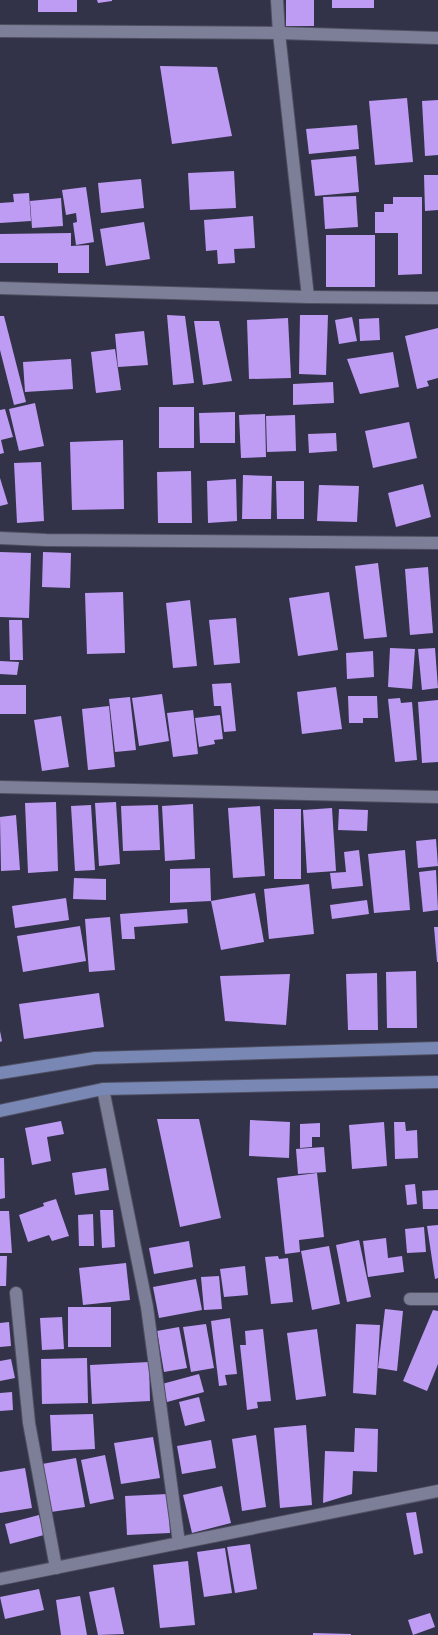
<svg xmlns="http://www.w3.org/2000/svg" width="438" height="1635" font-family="Barlow,sans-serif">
<rect width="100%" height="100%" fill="#323349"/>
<g fill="#bf9cf3">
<rect x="38" y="0" width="39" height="12"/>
<path d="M97 0H112V1L98 3Z"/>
<rect x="286" y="0" width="28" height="26"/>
<rect x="332" y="0" width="42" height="8"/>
<path d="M160 66 217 67 232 136 172 144Z"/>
<path d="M407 98 413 162 375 165 369 101Z"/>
<path d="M438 100V155L425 156 422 101Z"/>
<path d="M357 125 359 149 309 154 306 129Z"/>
<path d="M356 156 359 192 315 196 311 160Z"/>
<path d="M234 171 236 208 190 210 188 173Z"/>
<path d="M424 175H438V210L425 211Z"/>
<path d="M141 179 144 208 101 213 98 183Z"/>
<path d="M86 187 94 242 76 245 73 223 77 222 76 213 66 215 62 190Z"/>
<path d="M29 193 31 221 0 223V203L14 202 13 194Z"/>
<path d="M356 196 358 227 325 229 323 197Z"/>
<path d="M393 197H422V274L398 275V233H375V212H384V204H393Z"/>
<path d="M61 198 63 226 32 228 30 201Z"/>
<path d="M253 216 255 248 234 249 235 263 218 264 217 250 206 251 204 220Z"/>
<path d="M144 222 150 259 106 266 100 229Z"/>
<path d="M71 233V246L89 245V273H58V263H0V234Z"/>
<rect x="326" y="235" width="49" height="52"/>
<path d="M167 315 185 316 194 383 173 385Z"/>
<path d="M300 315H328L326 375 299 374Z"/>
<path d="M0 316H4L26 402 14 405 0 350Z"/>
<path d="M352 317 357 341 339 344 335 320Z"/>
<path d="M288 318 291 378 249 379 247 320Z"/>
<path d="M379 318 380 340 360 341 359 319Z"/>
<path d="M194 321H219L232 381 203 385Z"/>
<path d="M438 328V378L427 381 429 386 417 389 405 336Z"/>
<path d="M144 331 148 365 118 367 115 334Z"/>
<path d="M115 349 121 390 96 393 91 352Z"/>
<path d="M393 352 399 387 360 394 347 359Z"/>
<path d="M71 359 73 389 25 392 23 362Z"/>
<path d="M333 382 334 403 293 405V384Z"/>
<path d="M35 403 44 446 19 451 9 409Z"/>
<rect x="159" y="407" width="35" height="41"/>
<path d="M5 409 13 437 1 440 4 453 0 454V410Z"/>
<path d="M235 412V443H200L199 413Z"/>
<path d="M265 414 266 457 241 458 239 415Z"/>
<path d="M295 415 296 451 267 452 266 416Z"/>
<path d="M409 422 417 458 373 468 365 431Z"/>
<path d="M336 433 337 451 309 453 308 434Z"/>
<path d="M123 440 124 509 72 510 70 442Z"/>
<path d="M41 462 44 521 17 523 14 463Z"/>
<path d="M191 471 192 523H158L157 472Z"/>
<path d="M243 475 272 476 271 519H242Z"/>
<path d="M0 478 8 504 0 506Z"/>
<path d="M236 479 237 521 208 523 207 481Z"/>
<path d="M276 481H304V519H277Z"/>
<path d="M423 484 431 517 396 527 388 493Z"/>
<path d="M319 485 359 486 357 522 317 521Z"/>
<path d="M0 552 31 553 29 618 0 617Z"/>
<path d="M43 552 71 553 70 588 42 587Z"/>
<path d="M378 563 387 637 364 639 355 566Z"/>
<path d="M428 567 433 633 410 635 405 569Z"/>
<path d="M123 592 125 653 87 654 85 593Z"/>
<path d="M329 592 338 650 298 656 289 598Z"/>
<path d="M190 600 197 666 173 668 166 603Z"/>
<path d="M236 618 240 663 214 665 209 620Z"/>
<path d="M9 620H22L23 660H10Z"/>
<path d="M390 648 415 649 412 689 388 687Z"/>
<path d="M435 648 438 688 422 690 418 649Z"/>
<path d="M373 651 374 677 347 679 346 653Z"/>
<path d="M0 661 19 662 17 675 0 674Z"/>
<path d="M231 683 236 731 224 732 221 706H214L212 684Z"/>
<rect x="0" y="685" width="26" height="29"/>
<path d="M336 687 342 729 302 734 297 692Z"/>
<path d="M162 694 169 741 139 746 132 698Z"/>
<path d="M348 696H377L378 718H363V723H349Z"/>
<path d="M130 697 136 750 115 752 109 699Z"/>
<path d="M400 698 401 703 412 702 417 760 395 762 388 699Z"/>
<path d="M438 700V762L422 763 418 702Z"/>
<path d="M109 706 115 767 88 770 82 709Z"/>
<path d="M193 710 198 754 173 757 167 713Z"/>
<path d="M220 715 223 739 214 740 215 744 199 747 195 718Z"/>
<path d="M61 716 69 767 42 771 34 720Z"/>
<path d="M56 802 58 871 28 873 25 803Z"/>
<path d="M116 802 120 864 99 866 95 803Z"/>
<path d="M193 804 195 859 165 861 162 806Z"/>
<path d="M91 805 95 870 75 871 71 806Z"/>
<path d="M158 805 160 850 123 851 121 806Z"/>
<path d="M260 806 265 876 233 878 228 808Z"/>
<path d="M332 808 336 871 307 873 303 810Z"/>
<rect x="274" y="809" width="27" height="70"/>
<path d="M339 809 368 810 367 831 338 830Z"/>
<path d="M16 815 20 870 1 871 0 817Z"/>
<path d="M436 839 438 866 418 868 416 841Z"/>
<path d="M359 850 363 886 332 889 330 873 346 872 344 852Z"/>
<path d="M405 850 410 910 374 913 368 854Z"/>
<path d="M210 868 211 901 170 903V869Z"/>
<path d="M436 870 438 910 423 912 419 872Z"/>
<path d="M74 878 106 879V900L73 899Z"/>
<path d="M309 884 314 934 269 939 264 889Z"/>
<path d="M255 893 264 942 221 950 211 901Z"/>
<path d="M66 898 69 920 15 928 12 906Z"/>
<path d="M367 900 369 914 332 919 330 905Z"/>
<path d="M187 909 188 923 134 927 135 939H122L120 914Z"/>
<path d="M110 917 115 970 89 972 85 919Z"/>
<path d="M80 926 86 961 23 972 17 936Z"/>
<path d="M434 927H438V962H437Z"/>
<path d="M416 971 417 1028H387L386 972Z"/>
<path d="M377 973 378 1030H348L346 974Z"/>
<path d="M290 974 286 1025 225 1021 220 976Z"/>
<path d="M99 993 104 1027 24 1039 19 1004Z"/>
<path d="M0 1031 2 1041 0 1042Z"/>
<path d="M157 1119H199L221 1218 180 1227Z"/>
<path d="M250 1120 290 1122 289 1158 249 1156Z"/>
<path d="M61 1121 64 1134 47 1137 51 1161 32 1165 25 1128Z"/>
<path d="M384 1122 387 1166 352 1169 349 1125Z"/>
<path d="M394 1122H405L406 1131 417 1130 418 1158 395 1159Z"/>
<path d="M320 1123V1137H312V1147L300 1148V1124Z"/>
<path d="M324 1147 326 1172 298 1174 296 1149Z"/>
<path d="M0 1158H4L5 1198 0 1199Z"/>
<path d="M106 1168 109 1190 75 1195 72 1173Z"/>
<path d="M317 1173 324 1237 299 1240 300 1252 285 1254 277 1178Z"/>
<path d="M415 1184 417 1204 407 1205 405 1185Z"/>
<path d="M438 1190V1209H423L422 1191Z"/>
<path d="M56 1199 69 1236 52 1241 49 1235 28 1242 19 1215 44 1206 43 1203Z"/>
<path d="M100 1210H113L115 1247 102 1248Z"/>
<path d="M0 1211H9L12 1253H0Z"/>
<path d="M93 1214 94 1246H79L78 1215Z"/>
<path d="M438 1225V1278L435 1279 427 1226Z"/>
<path d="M424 1227 426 1252 407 1253 405 1229Z"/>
<path d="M386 1238 388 1258 402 1256 404 1272 368 1277 363 1241Z"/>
<path d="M359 1240 371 1297 347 1302 336 1245Z"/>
<path d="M189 1241 193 1267 154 1274 149 1248Z"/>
<path d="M329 1246 340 1304 312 1310 301 1251Z"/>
<path d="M0 1256H7L6 1286H0Z"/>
<path d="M278 1256 279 1259 288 1258 293 1302 271 1304 265 1257Z"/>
<path d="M126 1263 130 1300 83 1305 79 1268Z"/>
<path d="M245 1266 248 1295 224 1297 220 1269Z"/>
<path d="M219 1276 222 1309 204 1310 201 1277Z"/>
<path d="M196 1279 202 1310 159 1318 153 1287Z"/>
<rect x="68" y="1307" width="43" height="40"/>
<path d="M385 1309 403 1311 397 1371 378 1368Z"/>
<path d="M433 1310 438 1311V1364L427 1391 403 1381Z"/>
<path d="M62 1317 64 1349 42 1350 40 1318Z"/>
<path d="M230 1318 237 1374 225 1375 227 1385 219 1386 211 1321Z"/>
<path d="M9 1322 11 1346 0 1347V1323Z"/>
<path d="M206 1324 214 1368 191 1372 183 1327Z"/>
<path d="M356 1324 380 1325 376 1395 353 1393Z"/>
<path d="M179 1327 187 1368 164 1372 157 1331Z"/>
<path d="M263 1329 271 1401 257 1402 258 1408 247 1410 240 1345H246L245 1331Z"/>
<path d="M317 1329 326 1396 296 1400 287 1333Z"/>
<path d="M87 1358 88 1403 42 1404 41 1359Z"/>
<path d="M11 1359 15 1378 0 1381V1361Z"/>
<path d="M149 1362 150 1401 92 1404 90 1365Z"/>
<path d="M199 1374 204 1392 167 1402 162 1384Z"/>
<path d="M12 1392 13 1410 0 1411V1393Z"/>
<path d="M199 1397 205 1421 185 1426 179 1402Z"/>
<path d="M93 1414 95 1449 52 1451 50 1415Z"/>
<path d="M306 1425 312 1505 280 1508 274 1428Z"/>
<path d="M355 1428 378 1429 377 1472 353 1471 352 1494 323 1503 325 1451 354 1452Z"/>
<path d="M256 1435 266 1507 242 1511 232 1439Z"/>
<path d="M153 1437 160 1478 121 1484 114 1443Z"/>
<path d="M211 1440 216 1468 182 1474 177 1446Z"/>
<path d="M105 1455 114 1499 90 1504 81 1460Z"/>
<path d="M76 1458 85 1507 51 1512 42 1464Z"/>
<path d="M25 1468 32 1508 0 1513V1472Z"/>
<path d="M222 1486 231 1523 192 1533 183 1495Z"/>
<path d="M168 1494 170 1533 127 1535 125 1496Z"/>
<path d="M416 1512 423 1553 414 1555 406 1513Z"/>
<path d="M39 1515 44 1535 10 1544 5 1524Z"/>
<path d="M250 1544 257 1589 235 1593 227 1547Z"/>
<path d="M225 1548 232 1593 204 1597 197 1552Z"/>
<path d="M188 1561 195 1625 160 1628 153 1565Z"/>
<path d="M114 1587 124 1634 98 1635 89 1592Z"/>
<path d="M39 1589 44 1610 5 1619 0 1597Z"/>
<path d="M80 1596 87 1635H61L56 1600Z"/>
<path d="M430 1613 435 1627 413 1635 408 1620Z"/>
<path d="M313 1633 351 1634V1635H313Z"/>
</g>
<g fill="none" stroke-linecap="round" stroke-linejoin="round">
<g stroke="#4f4f61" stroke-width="14">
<g id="street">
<path d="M277 0 279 33 308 297"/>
<path d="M0 31 279 33 438 38"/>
<path d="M0 288 308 297 438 298"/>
<path d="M0 538 46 540 438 543"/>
<path d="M0 787 438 797"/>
<path d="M103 1089 147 1307 179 1543"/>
<path d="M16 1293 29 1423 56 1568"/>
<path d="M410 1299H438"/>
<path d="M0 1579 438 1491"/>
</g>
</g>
<g stroke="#4f4f61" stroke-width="14">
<g id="secondary">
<path d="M0 1073 95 1058 438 1048"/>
<path d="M0 1111 103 1089 438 1082"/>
</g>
</g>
<use href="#street" stroke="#7d7e98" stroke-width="12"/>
<use href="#secondary" stroke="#7987b4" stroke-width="12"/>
</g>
</svg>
